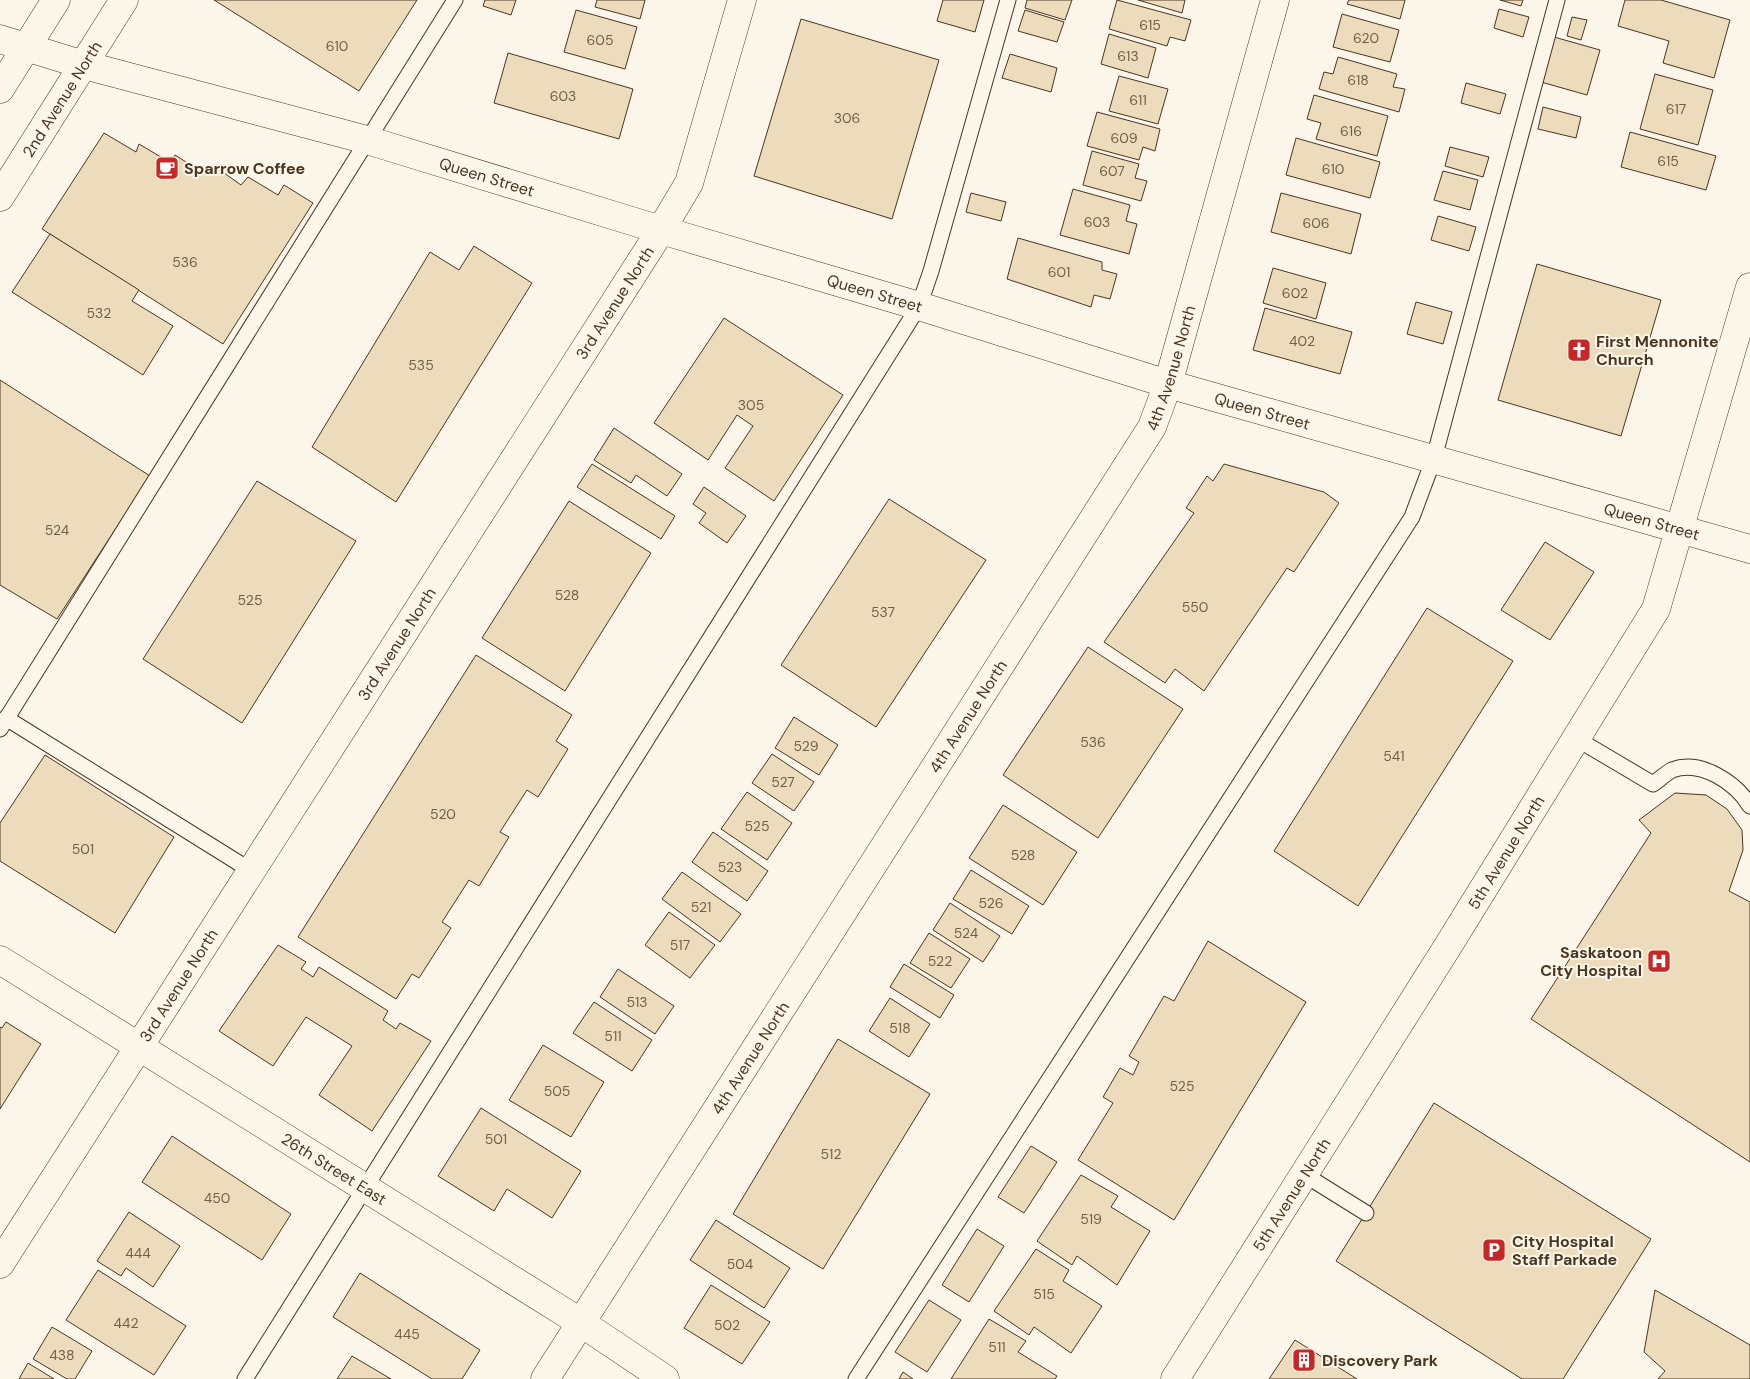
<svg xmlns="http://www.w3.org/2000/svg" width="1750" height="1379" font-family="'DM Sans',sans-serif">
<rect width="100%" height="100%" fill="#fbf6e9"/>
<g fill="#ecdcbc" stroke="#4a3520">
<path d="M214 0H417L359 91Z"/>
<path d="M485 0H516L511 15 483 6Z"/>
<path d="M597 0H645L640 19 595 7Z"/>
<path d="M943 0H984L975 32 937 21Z"/>
<path d="M1027 0H1072L1065 20 1025 8Z"/>
<path d="M1117 0 1191 20 1185 41 1170 37 1167 46 1109 29Z"/>
<path d="M1138 0H1185L1182 13Z"/>
<path d="M1349 0H1405L1400 19 1347 4Z"/>
<path d="M1500 0H1523L1521 6Z"/>
<path d="M1625 0H1661L1730 20 1714 78 1663 63 1669 41 1618 26Z"/>
<path d="M1499 9 1529 17 1523 37 1494 28Z"/>
<path d="M576 10 637 27 625 69 564 52Z"/>
<path d="M1025 10 1064 22 1057 42 1018 31Z"/>
<path d="M1342 14 1399 30 1390 62 1333 47Z"/>
<path d="M1572 17 1587 20 1581 40 1567 36Z"/>
<path d="M801 19 939 60 892 219 754 176Z"/>
<path d="M1109 34 1156 48 1148 78 1101 64Z"/>
<path d="M1554 37 1600 50 1587 95 1541 82Z"/>
<path d="M508 53 633 89 619 139 494 103Z"/>
<path d="M1010 54 1057 68 1051 92 1002 78Z"/>
<path d="M1338 57 1397 74 1393 87 1405 89 1399 112 1319 89 1324 72 1333 74Z"/>
<path d="M1655 74 1713 90 1698 145 1640 129Z"/>
<path d="M1119 76 1168 89 1158 124 1109 111Z"/>
<path d="M1466 83 1506 94 1500 114 1461 103Z"/>
<path d="M1314 95 1388 116 1377 156 1316 139 1321 123 1307 119Z"/>
<path d="M1543 107 1581 117 1576 138 1538 129Z"/>
<path d="M1097 112 1160 129 1155 151 1143 147 1139 160 1087 146Z"/>
<path d="M1630 132 1716 156 1706 190 1621 167Z"/>
<path d="M104 133 136 152 139 144 171 163 175 155 205 174 213 165 241 185 248 177 278 195 284 185 313 203 223 344 42 229Z"/>
<path d="M1296 138 1380 162 1370 198 1286 175Z"/>
<path d="M1450 147 1489 157 1483 177 1445 166Z"/>
<path d="M1092 151 1139 164 1135 178 1147 181 1141 201 1083 185Z"/>
<path d="M1443 171 1478 180 1470 210 1434 200Z"/>
<path d="M1073 189 1130 205 1126 221 1137 224 1129 254 1060 235Z"/>
<path d="M971 193 1006 202 1001 221 966 212Z"/>
<path d="M1281 193 1361 214 1351 254 1271 232Z"/>
<path d="M1438 216 1476 227 1469 251 1431 240Z"/>
<path d="M50 234 139 290 132 301 173 326 143 375 12 292Z"/>
<path d="M1018 238 1102 262V270L1117 274 1110 299 1094 295 1091 307 1007 279Z"/>
<path d="M474 246 532 283 396 502 312 447 430 252 459 270Z"/>
<path d="M1537 264 1661 300 1621 436 1498 400Z"/>
<path d="M1273 268 1326 283 1316 319 1263 303Z"/>
<path d="M1416 302 1452 312 1443 344 1407 334Z"/>
<path d="M1265 308 1352 332 1340 374 1253 350Z"/>
<path d="M724 318 843 395 774 501 725 468 753 426 737 415 708 460 654 423Z"/>
<path d="M0 380 150 476 57 619 0 585Z"/>
<path d="M614 428 682 474 667 496 636 475 631 483 594 460Z"/>
<path d="M592 464 675 516 661 539 577 487Z"/>
<path d="M1224 464 1324 492 1339 503 1294 572 1287 568 1204 691 1175 669 1165 683 1104 642 1194 513 1186 508 1207 476 1213 481Z"/>
<path d="M257 481 356 541 242 723 143 659Z"/>
<path d="M704 487 746 516 727 543 699 523 706 513 693 504Z"/>
<path d="M889 499 986 560 876 727 781 665Z"/>
<path d="M569 501 651 553 565 691 482 638Z"/>
<path d="M1545 542 1594 572 1550 640 1501 610Z"/>
<path d="M1427 608 1513 661 1358 906 1274 851Z"/>
<path d="M1088 647 1183 709 1098 838 1003 775Z"/>
<path d="M476 655 572 715 556 741 568 749 538 797 527 790 500 832 509 837 479 886 469 880 442 922 451 928 419 978 412 974 396 999 298 937Z"/>
<path d="M794 717 838 745 819 775 775 748Z"/>
<path d="M772 754 814 782 794 811 752 783Z"/>
<path d="M45 755 174 837 115 933 0 861V823Z"/>
<path d="M747 792 792 823 767 860 721 829Z"/>
<path d="M1675 793 1706 795 1727 809 1742 830 1743 850 1729 891 1750 902V1162L1531 1019 1651 833 1639 820Z"/>
<path d="M1003 805 1077 852 1043 905 969 858Z"/>
<path d="M713 832 768 871 747 901 692 862Z"/>
<path d="M971 870 1029 906 1012 934 953 899Z"/>
<path d="M682 872 741 914 720 942 662 899Z"/>
<path d="M950 903 1000 936 983 962 933 930Z"/>
<path d="M669 912 715 945 690 978 645 945Z"/>
<path d="M929 933 970 959 951 988 910 963Z"/>
<path d="M1208 941 1306 1002 1174 1220 1078 1160 1113 1103 1103 1097 1120 1068 1133 1075 1139 1062 1129 1056 1164 996 1174 1001Z"/>
<path d="M278 945 306 962 301 969 313 977 319 967 388 1011 383 1020 396 1029 400 1023 431 1041 372 1131 319 1095 352 1046 306 1017 273 1066 219 1031Z"/>
<path d="M904 964 954 995 940 1018 890 987Z"/>
<path d="M618 969 674 1006 655 1034 600 997Z"/>
<path d="M890 998 930 1024 909 1057 869 1031Z"/>
<path d="M594 1002 652 1040 632 1071 573 1033Z"/>
<path d="M6 1022 41 1044 0 1109V1027L2 1028Z"/>
<path d="M838 1039 930 1094 823 1269 733 1214Z"/>
<path d="M543 1045 604 1082 571 1137 509 1100Z"/>
<path d="M1434 1103 1651 1239 1563 1379H1522L1336 1261Z"/>
<path d="M481 1108 581 1171 552 1218 507 1189 494 1211 438 1176Z"/>
<path d="M172 1136 291 1214 262 1260 142 1182Z"/>
<path d="M1031 1146 1057 1162 1024 1213 998 1197Z"/>
<path d="M1081 1175 1118 1196 1111 1207 1150 1231 1117 1285 1077 1256 1072 1265 1037 1241Z"/>
<path d="M129 1212 180 1246 153 1287 126 1268 121 1276 97 1261Z"/>
<path d="M716 1220 790 1268 764 1308 690 1260Z"/>
<path d="M977 1229 1004 1246 969 1302 942 1285Z"/>
<path d="M1036 1249 1069 1270 1063 1281 1102 1306 1071 1353 1034 1327 1029 1335 994 1311Z"/>
<path d="M98 1270 186 1326 154 1375 66 1320Z"/>
<path d="M360 1273 480 1350 462 1379H432L333 1317Z"/>
<path d="M711 1285 770 1322 742 1364 684 1328Z"/>
<path d="M1655 1290 1750 1345V1379H1658L1665 1371 1644 1352Z"/>
<path d="M929 1300 961 1320 927 1372 895 1352Z"/>
<path d="M989 1319 1026 1341 1018 1352 1057 1376 1055 1379H951Z"/>
<path d="M52 1327 92 1351 75 1379H67L33 1359Z"/>
<path d="M1295 1340 1357 1379H1269Z"/>
<path d="M352 1356 391 1379H337Z"/>
<path d="M28 1363 54 1379H19Z"/>
<path d="M903 1372 913 1379H899Z"/>
</g>
<g fill="none" stroke-linecap="round" stroke-linejoin="round">
<g stroke="#4a3520" stroke-width="17">
<g id="service">
<path d="M6 718 250 870"/>
<path d="M0 729 455 0"/>
<path d="M1577 739 1653 784C1659 780 1666 773 1672 770 1701 759 1736 783 1750 806"/>
<path d="M1305 1175 1366 1213"/>
<path d="M245 1379 919 306 931 271 1008 0"/>
<path d="M856 1379 1412 517 1434 458 1557 0"/>
</g>
</g>
<g stroke="#4a3520" stroke-width="29">
<g id="minor">
<path d="M661 230 689 183 742 0"/>
<path id="s1" d="M0 960 580 1322 665 1379"/>
<path id="s2" d="M545 1379 1152 427 1168 384 1275 0"/>
<path id="s3" d="M1175 1379 1448 946 1656 609 1750 287"/>
</g>
</g>
<g stroke="#4a3520" stroke-width="29">
<g id="tertiary">
<path id="s4" d="M0 39 84 65 367 140 661 230 919 306 1168 384 1750 549"/>
<path id="s5" d="M0 1264 661 230"/>
</g>
</g>
<g stroke="#4a3520" stroke-width="29">
<g id="secondary">
<path d="M0 89 56 0"/>
<path id="s6" d="M0 197 124 0"/>
</g>
</g>
<use href="#service" stroke="#fbf6e9" stroke-width="15"/>
<use href="#minor" stroke="#fbf6e9" stroke-width="28"/>
<use href="#tertiary" stroke="#fbf6e9" stroke-width="28"/>
<use href="#secondary" stroke="#fbf6e9" stroke-width="28"/>
</g>
<defs>
<g id="cafe-square" transform="scale(1.25)"><rect x="-9" y="-9" width="18" height="18" rx="4" fill="#c62828" stroke="#fbf6e9"/><path d="M-5.5-4.5H6V0H3Q3 3.5 0 3.5H-2.5Q-5.5 3.5-5.5 0ZM3-3.2v2h1.7v-2ZM-6 4.5H4V6H-6Z" fill="#fff"/></g>
<g id="church-square" transform="scale(1.25)"><rect x="-9" y="-9" width="18" height="18" rx="4" fill="#c62828" stroke="#fbf6e9"/><path d="M-1.2-6h2.4v3.5h3.3v2.4h-3.3V6h-2.4V-.1h-3.3v-2.4h3.3Z" fill="#fff"/></g>
<g id="hospital-square" transform="scale(1.25)"><rect x="-9" y="-9" width="18" height="18" rx="4" fill="#c62828" stroke="#fbf6e9"/><path d="M-5-5h3v3.5h4V-5h3V5h-3V1.5h-4V5h-3Z" fill="#fff"/></g>
<g id="parking-square" transform="scale(1.25)"><rect x="-9" y="-9" width="18" height="18" rx="4" fill="#c62828" stroke="#fbf6e9"/><path d="M-3.5-5.5H1a3.5 3.5 0 0 1 0 7H-1V5.5H-3.5ZM-1-3.4V-.6H.8a1.4 1.4 0 0 0 0-2.8Z" fill="#fff"/></g>
<g id="building-square" transform="scale(1.25)"><rect x="-9" y="-9" width="18" height="18" rx="4" fill="#c62828" stroke="#fbf6e9"/><path d="M-4-6H4V6H1V3H-1V6H-4ZM-2.5-4.3h1.7v1.8h-1.7ZM.8-4.3h1.7v1.8H.8ZM-2.5-1h1.7V.8h-1.7ZM.8-1h1.7V.8H.8Z" fill="#fff"/></g>
</defs>
<g fill-rule="evenodd">
<use href="#cafe-square" x="167" y="168"/>
<use href="#church-square" x="1579" y="350"/>
<use href="#hospital-square" x="1659" y="961"/>
<use href="#parking-square" x="1494" y="1250"/>
<use href="#building-square" x="1304" y="1360"/>
</g>
<g text-anchor="middle" stroke-width="4" stroke-linejoin="round" paint-order="stroke">
<g font-size="14" fill="#725f47">
<text x="1150" y="30">615</text>
<text x="1366" y="43">620</text>
<text x="600" y="45">605</text>
<text x="337" y="51">610</text>
<text x="1128" y="61">613</text>
<text x="1358" y="85">618</text>
<text x="563" y="101">603</text>
<text x="1138" y="105">611</text>
<text x="1676" y="114">617</text>
<text x="847" y="123">306</text>
<text x="1351" y="136">616</text>
<text x="1124" y="143">609</text>
<text x="1668" y="166">615</text>
<text x="1333" y="174">610</text>
<text x="1112" y="176">607</text>
<text x="1097" y="227">603</text>
<text x="1316" y="228">606</text>
<text x="185" y="267">536</text>
<text x="1059" y="277">601</text>
<text x="1295" y="298">602</text>
<text x="99" y="318">532</text>
<text x="1302" y="346">402</text>
<text x="421" y="370">535</text>
<text x="751" y="410">305</text>
<text x="57" y="535">524</text>
<text x="567" y="600">528</text>
<text x="250" y="605">525</text>
<text x="1195" y="612">550</text>
<text x="883" y="617">537</text>
<text x="1093" y="747">536</text>
<text x="806" y="751">529</text>
<text x="1394" y="761">541</text>
<text x="783" y="787">527</text>
<text x="443" y="819">520</text>
<text x="757" y="831">525</text>
<text x="83" y="854">501</text>
<text x="1023" y="860">528</text>
<text x="730" y="872">523</text>
<text x="991" y="908">526</text>
<text x="701" y="912">521</text>
<text x="966" y="938">524</text>
<text x="680" y="950">517</text>
<text x="940" y="966">522</text>
<text x="637" y="1007">513</text>
<text x="900" y="1033">518</text>
<text x="613" y="1041">511</text>
<text x="1182" y="1091">525</text>
<text x="557" y="1096">505</text>
<text x="496" y="1144">501</text>
<text x="831" y="1159">512</text>
<text x="217" y="1203">450</text>
<text x="1091" y="1224">519</text>
<text x="138" y="1258">444</text>
<text x="740" y="1269">504</text>
<text x="1044" y="1299">515</text>
<text x="126" y="1328">442</text>
<text x="727" y="1330">502</text>
<text x="407" y="1339">445</text>
<text x="997" y="1352">511</text>
<text x="62" y="1360">438</text>
</g>
<g font-size="16" fill="#4a3520" stroke="#fbf6e9">
<text dy="6" stroke="none"><textPath href="#s6" startOffset="116">2nd Avenue North</textPath></text>
<text dy="6" stroke="none"><textPath href="#s4" startOffset="506">Queen Street</textPath></text>
<text dy="6" stroke="none"><textPath href="#s4" startOffset="911">Queen Street</textPath></text>
<text dy="6" stroke="none"><textPath href="#s5" startOffset="1141">3rd Avenue North</textPath></text>
<text dy="6" stroke="none"><textPath href="#s2" startOffset="1191">4th Avenue North</textPath></text>
<text dy="6" stroke="none"><textPath href="#s4" startOffset="1316">Queen Street</textPath></text>
<text dy="6" stroke="none"><textPath href="#s4" startOffset="1721">Queen Street</textPath></text>
<text dy="6" stroke="none"><textPath href="#s5" startOffset="736">3rd Avenue North</textPath></text>
<text dy="6" stroke="none"><textPath href="#s2" startOffset="786">4th Avenue North</textPath></text>
<text dy="6" stroke="none"><textPath href="#s3" startOffset="622">5th Avenue North</textPath></text>
<text dy="6" stroke="none"><textPath href="#s5" startOffset="331">3rd Avenue North</textPath></text>
<text dy="6" stroke="none"><textPath href="#s2" startOffset="381">4th Avenue North</textPath></text>
<text dy="6" stroke="none"><textPath href="#s1" startOffset="394">26th Street East</textPath></text>
<text dy="6" stroke="none"><textPath href="#s3" startOffset="218">5th Avenue North</textPath></text>
</g>
<g font-size="16" font-weight="bold" fill="#4a3520" stroke="#fbf6e9" text-anchor="start">
<text x="184" y="174">Sparrow Coffee</text>
<text x="1596" y="347">First Mennonite<tspan x="1596" dy="18">Church</tspan></text>
<text x="1642" y="958" text-anchor="end">Saskatoon<tspan x="1642" dy="18">City Hospital</tspan></text>
<text x="1512" y="1247">City Hospital<tspan x="1512" dy="18">Staff Parkade</tspan></text>
<text x="1322" y="1366">Discovery Park</text>
</g>
</g>
</svg>
